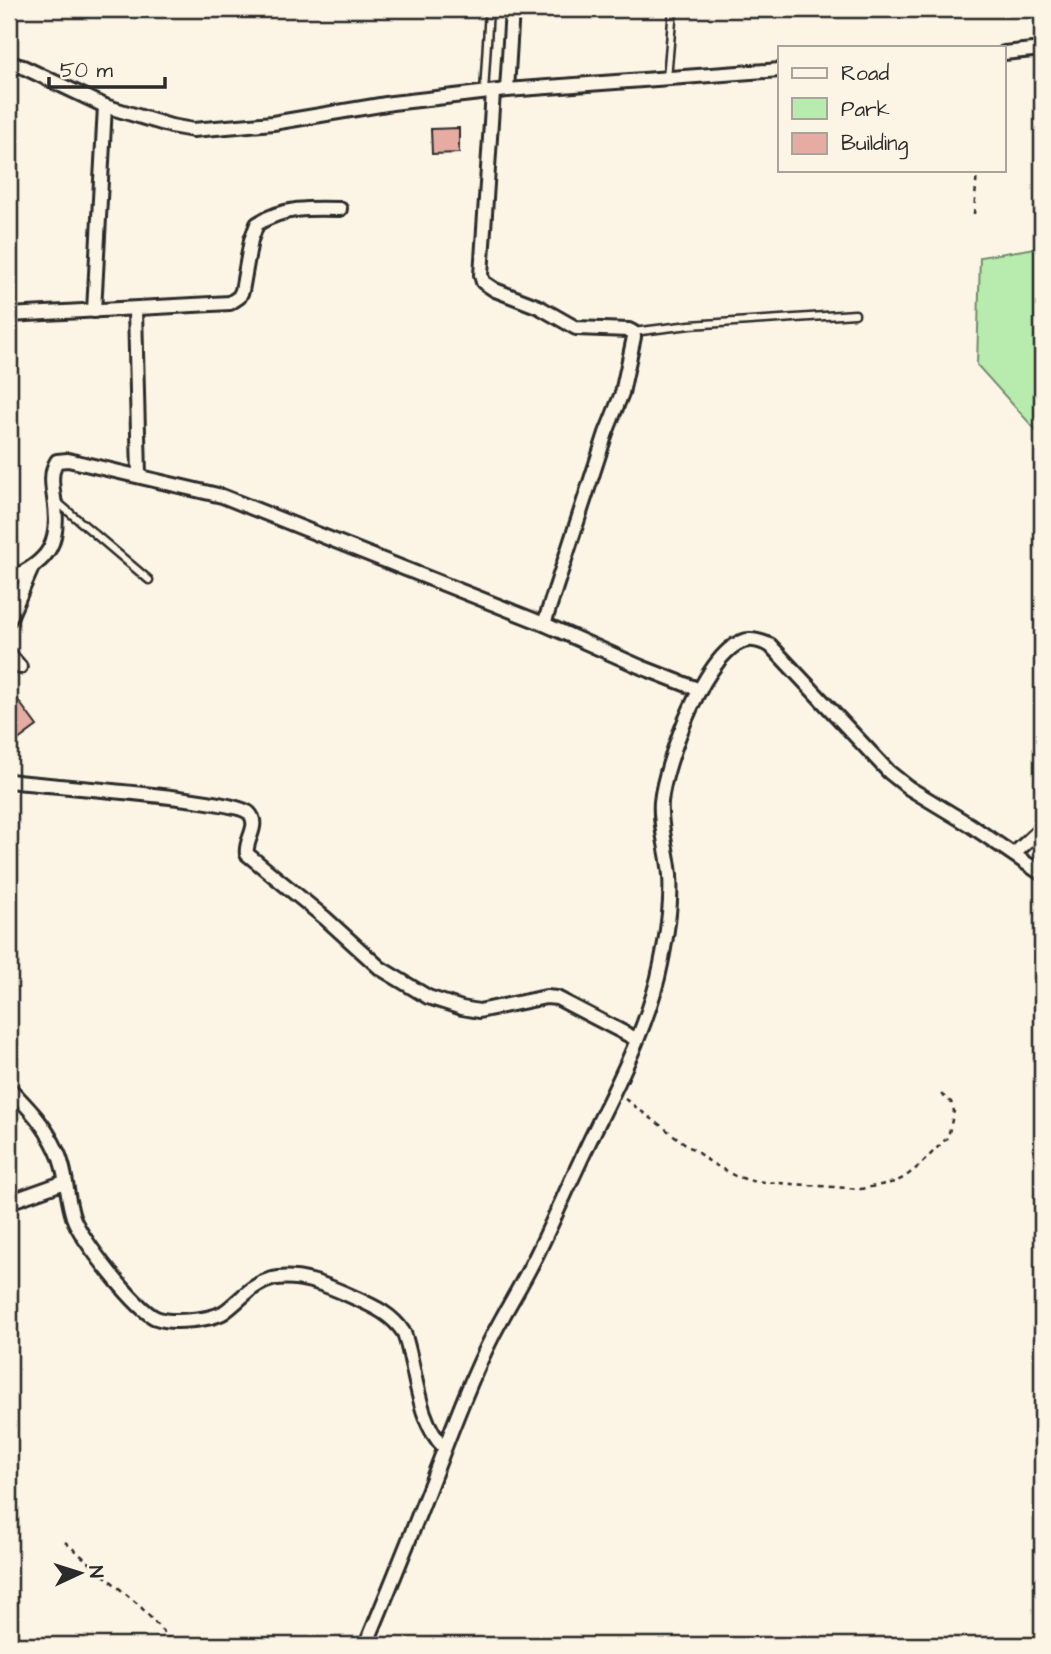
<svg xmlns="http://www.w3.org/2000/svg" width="1051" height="1654" font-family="'Architects Daughter',sans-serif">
<rect width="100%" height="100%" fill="#fcf5e5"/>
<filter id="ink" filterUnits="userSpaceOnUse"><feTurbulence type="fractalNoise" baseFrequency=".0143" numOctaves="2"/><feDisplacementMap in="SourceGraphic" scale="14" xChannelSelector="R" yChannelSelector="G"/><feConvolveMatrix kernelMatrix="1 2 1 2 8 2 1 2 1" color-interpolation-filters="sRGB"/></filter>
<g filter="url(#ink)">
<path fill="#b7ecae" stroke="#718c6c" stroke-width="2" d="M1042 247V437L977 365 980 257Z"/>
<g fill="#e6aca1" stroke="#2b2b2b" stroke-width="2">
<path d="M459 128V153L432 154 431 129Z"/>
<path d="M9 688 37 726 14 743 9 735Z"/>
</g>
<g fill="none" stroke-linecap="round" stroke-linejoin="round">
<g stroke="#2b2b2b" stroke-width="11">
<g id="lane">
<path d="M667 78 673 9"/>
<path d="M484 93 489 9"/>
<path d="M633 332 690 325 855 314"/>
<path d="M56 501 149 580"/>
</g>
</g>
<g stroke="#2b2b2b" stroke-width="18">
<g id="street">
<path d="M1004 53 1042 49"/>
<path d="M9 63 23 67 105 106 171 126 193 130 273 123 392 103 507 90 780 70"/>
<path d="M507 90 512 9"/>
<path d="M493 92 481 275 483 282 495 290 539 307 576 328 629 330 633 332 634 337 622 393 606 433 544 624"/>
<path d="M135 309 139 475"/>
<path d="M94 311 105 106"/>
<path d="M9 315 230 303 239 297 242 291 251 240 257 224C283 207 311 208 340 209"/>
<path d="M9 579C50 562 61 542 54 498 52 485 50 472 57 461L68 460 222 496 544 624 641 667 700 690"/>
<path d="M9 620 31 570"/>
<path d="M9 654 20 667"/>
<path d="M9 781C44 786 234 798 249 813 261 825 244 841 247 854L325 918 380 968 428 997 462 1008 479 1011 546 997 557 998 636 1039"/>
<path d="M1014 854 1042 828"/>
<path d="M9 1088C28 1107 46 1126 57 1151 67 1171 66 1196 73 1217 80 1238 137 1311 156 1318 171 1324 211 1320 224 1312 240 1301 251 1284 272 1279 299 1273 329 1286 353 1297 373 1306 392 1314 404 1333 416 1367 417 1422 444 1447"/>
<path d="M9 1202 65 1182"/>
<path d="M366 1645C386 1597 406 1548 425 1499 447 1443 467 1386 494 1333 508 1306 524 1281 537 1254 558 1211 576 1168 597 1126 622 1075 650 1020 661 964 667 935 672 904 670 875 668 851 659 825 661 802 664 766 707 643 749 640 756 639 764 643 770 645L889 772 909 788 970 825 1042 874"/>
</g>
</g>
<g stroke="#2b2b2b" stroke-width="2.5" stroke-dasharray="5 5" stroke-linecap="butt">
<path d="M974 214 977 170"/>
<path d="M625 1099 710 1162 735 1176 752 1181 861 1189 895 1182 905 1177 919 1166 948 1137 954 1111 951 1102 938 1092"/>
<path d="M65 1542 140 1606 175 1645"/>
</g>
<use href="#lane" stroke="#fcf5e5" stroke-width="6"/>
<use href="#street" stroke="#fcf5e5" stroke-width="12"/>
</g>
</g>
<rect width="1051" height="1654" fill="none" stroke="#fcf5e5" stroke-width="35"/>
<rect x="18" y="18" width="1016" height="1619" fill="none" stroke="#2b2b2b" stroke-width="2.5" filter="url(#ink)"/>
<rect x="778" y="46" width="228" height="126" fill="#fcf5e5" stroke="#a8a49b" stroke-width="2"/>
<rect x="792" y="68" width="35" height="10" fill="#fcf5e5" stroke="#a8a49b" stroke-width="2"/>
<text x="841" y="80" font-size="21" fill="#2b2b2b">Road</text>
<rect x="792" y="98" width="35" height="21" fill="#b7ecae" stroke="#a8a49b" stroke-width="2"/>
<text x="841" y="116" font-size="21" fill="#2b2b2b">Park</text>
<rect x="792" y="133" width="35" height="21" fill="#e6aca1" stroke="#a8a49b" stroke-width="2"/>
<text x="841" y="150" font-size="21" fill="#2b2b2b">Building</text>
<g transform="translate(80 1573) rotate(86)" stroke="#fcf5e5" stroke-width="5" paint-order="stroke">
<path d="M0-5L12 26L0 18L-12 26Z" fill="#2b2b2b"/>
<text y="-10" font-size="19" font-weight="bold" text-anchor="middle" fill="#2b2b2b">N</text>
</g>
<path d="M49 77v10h116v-10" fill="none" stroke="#2b2b2b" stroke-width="3.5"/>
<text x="60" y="77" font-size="21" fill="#2b2b2b" stroke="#fcf5e5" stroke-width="5" paint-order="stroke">50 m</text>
</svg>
